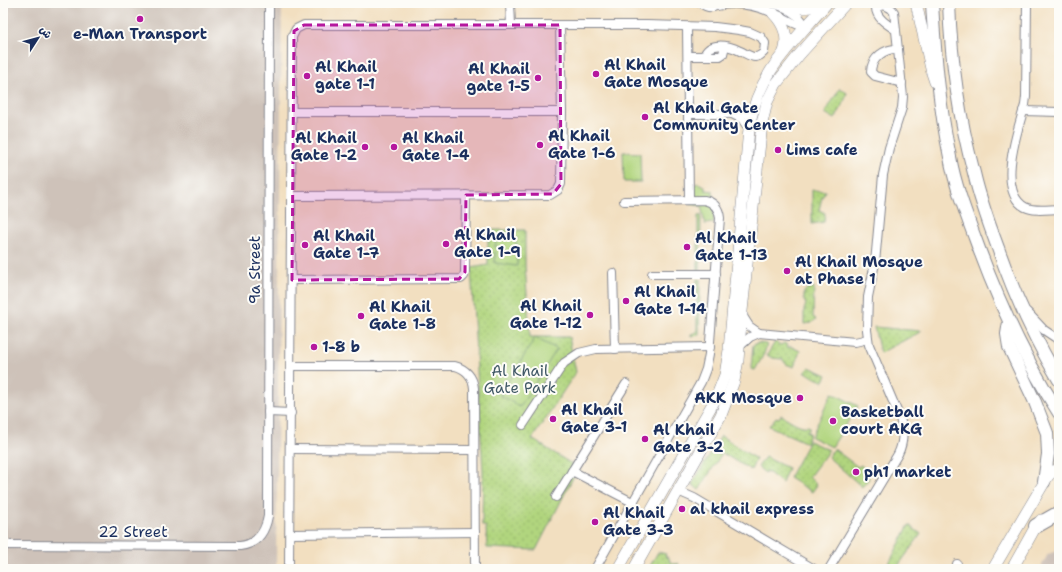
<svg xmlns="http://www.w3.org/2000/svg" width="1062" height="572" font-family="'Shantell Sans','Playpen Sans Arabic',sans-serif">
<defs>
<pattern id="grass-dots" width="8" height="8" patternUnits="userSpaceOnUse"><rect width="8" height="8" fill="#b1d57e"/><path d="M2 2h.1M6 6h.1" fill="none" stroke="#98b76f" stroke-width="1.8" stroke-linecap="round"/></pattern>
</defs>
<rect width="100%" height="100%" fill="#fdfcf7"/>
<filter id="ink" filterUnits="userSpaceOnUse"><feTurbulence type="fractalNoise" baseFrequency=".025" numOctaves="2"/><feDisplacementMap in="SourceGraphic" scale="8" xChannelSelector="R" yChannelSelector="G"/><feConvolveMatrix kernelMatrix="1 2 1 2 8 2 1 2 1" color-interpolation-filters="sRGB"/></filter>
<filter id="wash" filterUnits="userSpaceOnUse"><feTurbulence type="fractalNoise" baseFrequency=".012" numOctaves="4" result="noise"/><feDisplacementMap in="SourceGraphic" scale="16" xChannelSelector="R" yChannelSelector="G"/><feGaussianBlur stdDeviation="0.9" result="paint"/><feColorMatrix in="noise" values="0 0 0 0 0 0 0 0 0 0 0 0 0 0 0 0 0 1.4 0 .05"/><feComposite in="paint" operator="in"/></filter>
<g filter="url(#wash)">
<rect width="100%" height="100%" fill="#f2dfc0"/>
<g fill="#cec2b9">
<path d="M3 3H282L276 569H3Z"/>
<path d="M1057 551 1059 552V569H1040L1048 554Z"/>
</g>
<g fill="url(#grass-dots)" stroke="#66826e">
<path d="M840 88 847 93 843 105 835 119 825 113Z"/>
<path d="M812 190 826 191 822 197 819 210 825 213 824 222 812 224Z"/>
<path d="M488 230H525V265L530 337H569L576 372 532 439 578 468 536 550 487 548 486 527 482 525 483 472 471 268 488 265Z"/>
<path d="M808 288H814L813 317 816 319 812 323 804 324V310L806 304 804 301V292Z"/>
<path d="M874 327 922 331 880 353Z"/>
<path d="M775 342 781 345 784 343 788 345 787 347 789 348 790 346 800 351 794 367 786 364 782 359 772 358 767 355Z"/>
<path d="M758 343 767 344 764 354 755 370 751 369 753 345Z"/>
<path d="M809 367 827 375 824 381C817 380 812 376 806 372L804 373Z"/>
<path d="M781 415C789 419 800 428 808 426L810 427 807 432 810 433 807 443 769 426 776 417 779 418Z"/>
<path d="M721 436 756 459 751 470 722 453 699 490 692 484Z"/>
<path d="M809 441 829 450 809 477 817 485 812 492 789 478Z"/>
<path d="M834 449 858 467 861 465 867 472 869 479 862 487 828 457Z"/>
<path d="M765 457 788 468 782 483 767 471 765 473 758 467Z"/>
<path d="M909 525 921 534 896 569H886Z"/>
<path d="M658 552 666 554 665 556 670 559 669 561 676 565 677 563 679 564 678 566 681 569H658L650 566Z"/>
</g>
<g fill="#b1d57e" stroke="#66826e">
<path d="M623 152 640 153 641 182H624Z"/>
<path d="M698 183 705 186V190L713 191 714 223 705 224 701 206 691 204V186Z"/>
<path d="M701 215 700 270H698V216Z"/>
<path d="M496 238H516L517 266 495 263Z"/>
<path d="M697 279H700L699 335 691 336V334L697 332Z"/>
<path d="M535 338 557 349 520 407 500 395Z"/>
<path d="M832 393 858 406 832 447 811 437Z"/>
</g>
</g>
<g filter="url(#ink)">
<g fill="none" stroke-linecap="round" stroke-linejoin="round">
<g stroke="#86878f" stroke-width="10">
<g id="street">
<path d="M510 3 511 25"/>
<path d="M700 3C707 8 714 9 720 3"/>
<path d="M1027 3 1026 97 1025 105C1018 129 996 191 1025 207 1035 212 1049 209 1059 209"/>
<path d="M717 6C737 1 759 6 778 15 787 19 796 26 807 27"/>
<path d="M786 8 799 17 807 27"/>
<path d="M687 27 689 200"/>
<path d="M898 49C885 48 871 58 871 72L875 76 902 83"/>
<path d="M688 56H720L723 54 725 46"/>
<path d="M1023 111 1059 112"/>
<path d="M292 112H562"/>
<path d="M689 114H726L744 113 751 114"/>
<path d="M732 114 742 119 749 129"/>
<path d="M292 196 550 195 558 190 561 184 562 112 560 25"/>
<path d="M613 273 615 349"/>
<path d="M652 274H716"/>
<path d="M292 280 461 279 464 276 465 272 466 195"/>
<path d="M1027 312 1044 330 1059 340"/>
<path d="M742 315 749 326 759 333 855 342 868 339"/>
<path d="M739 347 750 337 759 333"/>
<path d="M291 366H455C466 369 473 377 474 388L475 569"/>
<path d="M268 412 291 413"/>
<path d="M523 425 564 363 579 353 596 349 710 347"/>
<path d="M291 449 474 450"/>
<path d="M572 471 634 503"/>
<path d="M678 491 694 498 814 569"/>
<path d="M556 497 626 384"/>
<path d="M290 534 475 532"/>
<path d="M3 545 240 546C257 544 265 533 268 516L269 3"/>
<path d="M289 569 292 37 296 29 304 25H647L715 27 739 30 750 32 761 37 765 43 764 52C761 55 759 57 755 57 750 57 745 53 740 51 728 45 709 41 704 56"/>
<path d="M595 569 701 382 706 369 709 354 720 218C719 208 714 202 704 200L624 201"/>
<path d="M829 569 898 454C904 442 904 431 900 418L869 345 867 330 868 297 875 263 883 175 889 148 902 108 903 97 894 12C890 6 882 3 876 8 876 18 888 25 896 30"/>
<path d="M956 569 957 564"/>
</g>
</g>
<g stroke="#86878f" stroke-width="12">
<g id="secondary">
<path d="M916 3 932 73 935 82"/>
<path d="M779 4C793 9 808 10 822 3"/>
<path d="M773 13C784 24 789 37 784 52"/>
<path d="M618 569 716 398 725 375 729 350 749 129C757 73 792 44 827 3"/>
<path d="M634 569 721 415 734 381 738 360 742 311 762 123 767 102 776 84 799 55 846 3"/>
<path d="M993 569 1048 476 1053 471 1059 470"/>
<path d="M1012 569 1036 526 1041 520"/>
</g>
</g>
<g stroke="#86878f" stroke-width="14">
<g id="primary">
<path d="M932 3C935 54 939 106 950 157 955 185 965 211 975 238 997 299 1024 358 1059 413"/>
<path d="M949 3C951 60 959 118 974 173 980 199 989 224 998 248 1014 294 1034 338 1059 380"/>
<path d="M1009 322 1007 334 1009 347 1035 402 1047 433 1048 454 1044 482"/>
</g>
</g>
<g stroke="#86878f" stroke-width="16">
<path id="highway" d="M1036 526 1059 513"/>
</g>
<use href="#street" stroke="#fff" stroke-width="8"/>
<use href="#secondary" stroke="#fff" stroke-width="11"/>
<use href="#primary" stroke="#fff" stroke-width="12"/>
<use href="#highway" stroke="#fff" stroke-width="14"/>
</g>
</g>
<path fill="#b5179e" fill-opacity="0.2" stroke="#b5179e" stroke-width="3" stroke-dasharray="8 5" stroke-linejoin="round" d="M304 25H560L561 184 553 194 466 195 465 272 459 279 292 280 294 31Z"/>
<g fill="#b5179e" stroke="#fdfcf7" stroke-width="1.5">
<circle cx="140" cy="19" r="4"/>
<circle cx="596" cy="74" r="4"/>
<circle cx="307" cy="76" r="4"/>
<circle cx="538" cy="78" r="4"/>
<circle cx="645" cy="117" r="4"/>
<circle cx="540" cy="145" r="4"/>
<circle cx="365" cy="147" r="4"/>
<circle cx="394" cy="147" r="4"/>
<circle cx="778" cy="150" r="4"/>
<circle cx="446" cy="244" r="4"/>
<circle cx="305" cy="245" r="4"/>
<circle cx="687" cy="247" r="4"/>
<circle cx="787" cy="271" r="4"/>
<circle cx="626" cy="301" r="4"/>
<circle cx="590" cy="315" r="4"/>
<circle cx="361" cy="316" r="4"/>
<circle cx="314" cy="347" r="4"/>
<circle cx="800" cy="398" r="4"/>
<circle cx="553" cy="419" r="4"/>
<circle cx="833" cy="421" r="4"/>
<circle cx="645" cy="439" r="4"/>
<circle cx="856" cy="472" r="4"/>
<circle cx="682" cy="509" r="4"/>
<circle cx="595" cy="522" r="4"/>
</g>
<g text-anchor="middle" stroke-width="4" stroke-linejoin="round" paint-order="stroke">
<g font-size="15" font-weight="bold" fill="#1b2f5e" stroke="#fdfcf7" text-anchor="start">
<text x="140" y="39" text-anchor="middle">e-Man Transport</text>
<text x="604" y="70">Al Khail<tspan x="604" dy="17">Gate Mosque</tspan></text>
<text x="315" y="72">Al Khail<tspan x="315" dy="17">gate 1-1</tspan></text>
<text x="530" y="74" text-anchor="end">Al Khail<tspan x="530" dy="17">gate 1-5</tspan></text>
<text x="653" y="113">Al Khail Gate<tspan x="653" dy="17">Community Center</tspan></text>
<text x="548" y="141">Al Khail<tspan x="548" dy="17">Gate 1-6</tspan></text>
<text x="357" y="143" text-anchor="end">Al Khail<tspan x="357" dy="17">Gate 1-2</tspan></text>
<text x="402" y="143">Al Khail<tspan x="402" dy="17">Gate 1-4</tspan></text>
<text x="786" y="155">Lims cafe</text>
<text x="454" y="240">Al Khail<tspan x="454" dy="17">Gate 1-9</tspan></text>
<text x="313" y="241">Al Khail<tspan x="313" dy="17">Gate 1-7</tspan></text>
<text x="695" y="243">Al Khail<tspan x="695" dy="17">Gate 1-13</tspan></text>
<text x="795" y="267">Al Khail Mosque<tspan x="795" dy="17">at Phase 1</tspan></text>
<text x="634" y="297">Al Khail<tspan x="634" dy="17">Gate 1-14</tspan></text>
<text x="582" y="311" text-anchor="end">Al Khail<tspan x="582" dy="17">Gate 1-12</tspan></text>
<text x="369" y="312">Al Khail<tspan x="369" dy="17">Gate 1-8</tspan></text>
<text x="322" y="352">1-8 b</text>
<text x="792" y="403" text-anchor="end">AKK Mosque</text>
<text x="561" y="415">Al Khail<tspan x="561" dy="17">Gate 3-1</tspan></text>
<text x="841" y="417">Basketball<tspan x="841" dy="17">court AKG</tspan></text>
<text x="653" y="435">Al Khail<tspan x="653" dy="17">Gate 3-2</tspan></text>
<text x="864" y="477">ph1 market</text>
<text x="690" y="514">al khail express</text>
<text x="603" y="518">Al Khail<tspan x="603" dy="17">Gate 3-3</tspan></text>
</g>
<g font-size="15" fill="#1b2f5e" stroke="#fdfcf7">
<text transform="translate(255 270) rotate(-90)" y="5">9a Street</text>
<text x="133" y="537">22 Street</text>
</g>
<g font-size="15" fill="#405866" stroke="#fdfcf7">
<text x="520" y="376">Al Khail<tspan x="520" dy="17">Gate Park</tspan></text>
</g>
</g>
<rect width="1062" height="572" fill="none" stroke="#fdfcf7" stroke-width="16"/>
<g transform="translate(38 38) rotate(54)" stroke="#fdfcf7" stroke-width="3" paint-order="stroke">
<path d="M0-3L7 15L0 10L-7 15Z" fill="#1b2f5e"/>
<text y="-6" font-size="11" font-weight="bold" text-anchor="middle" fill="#1b2f5e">ش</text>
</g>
</svg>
